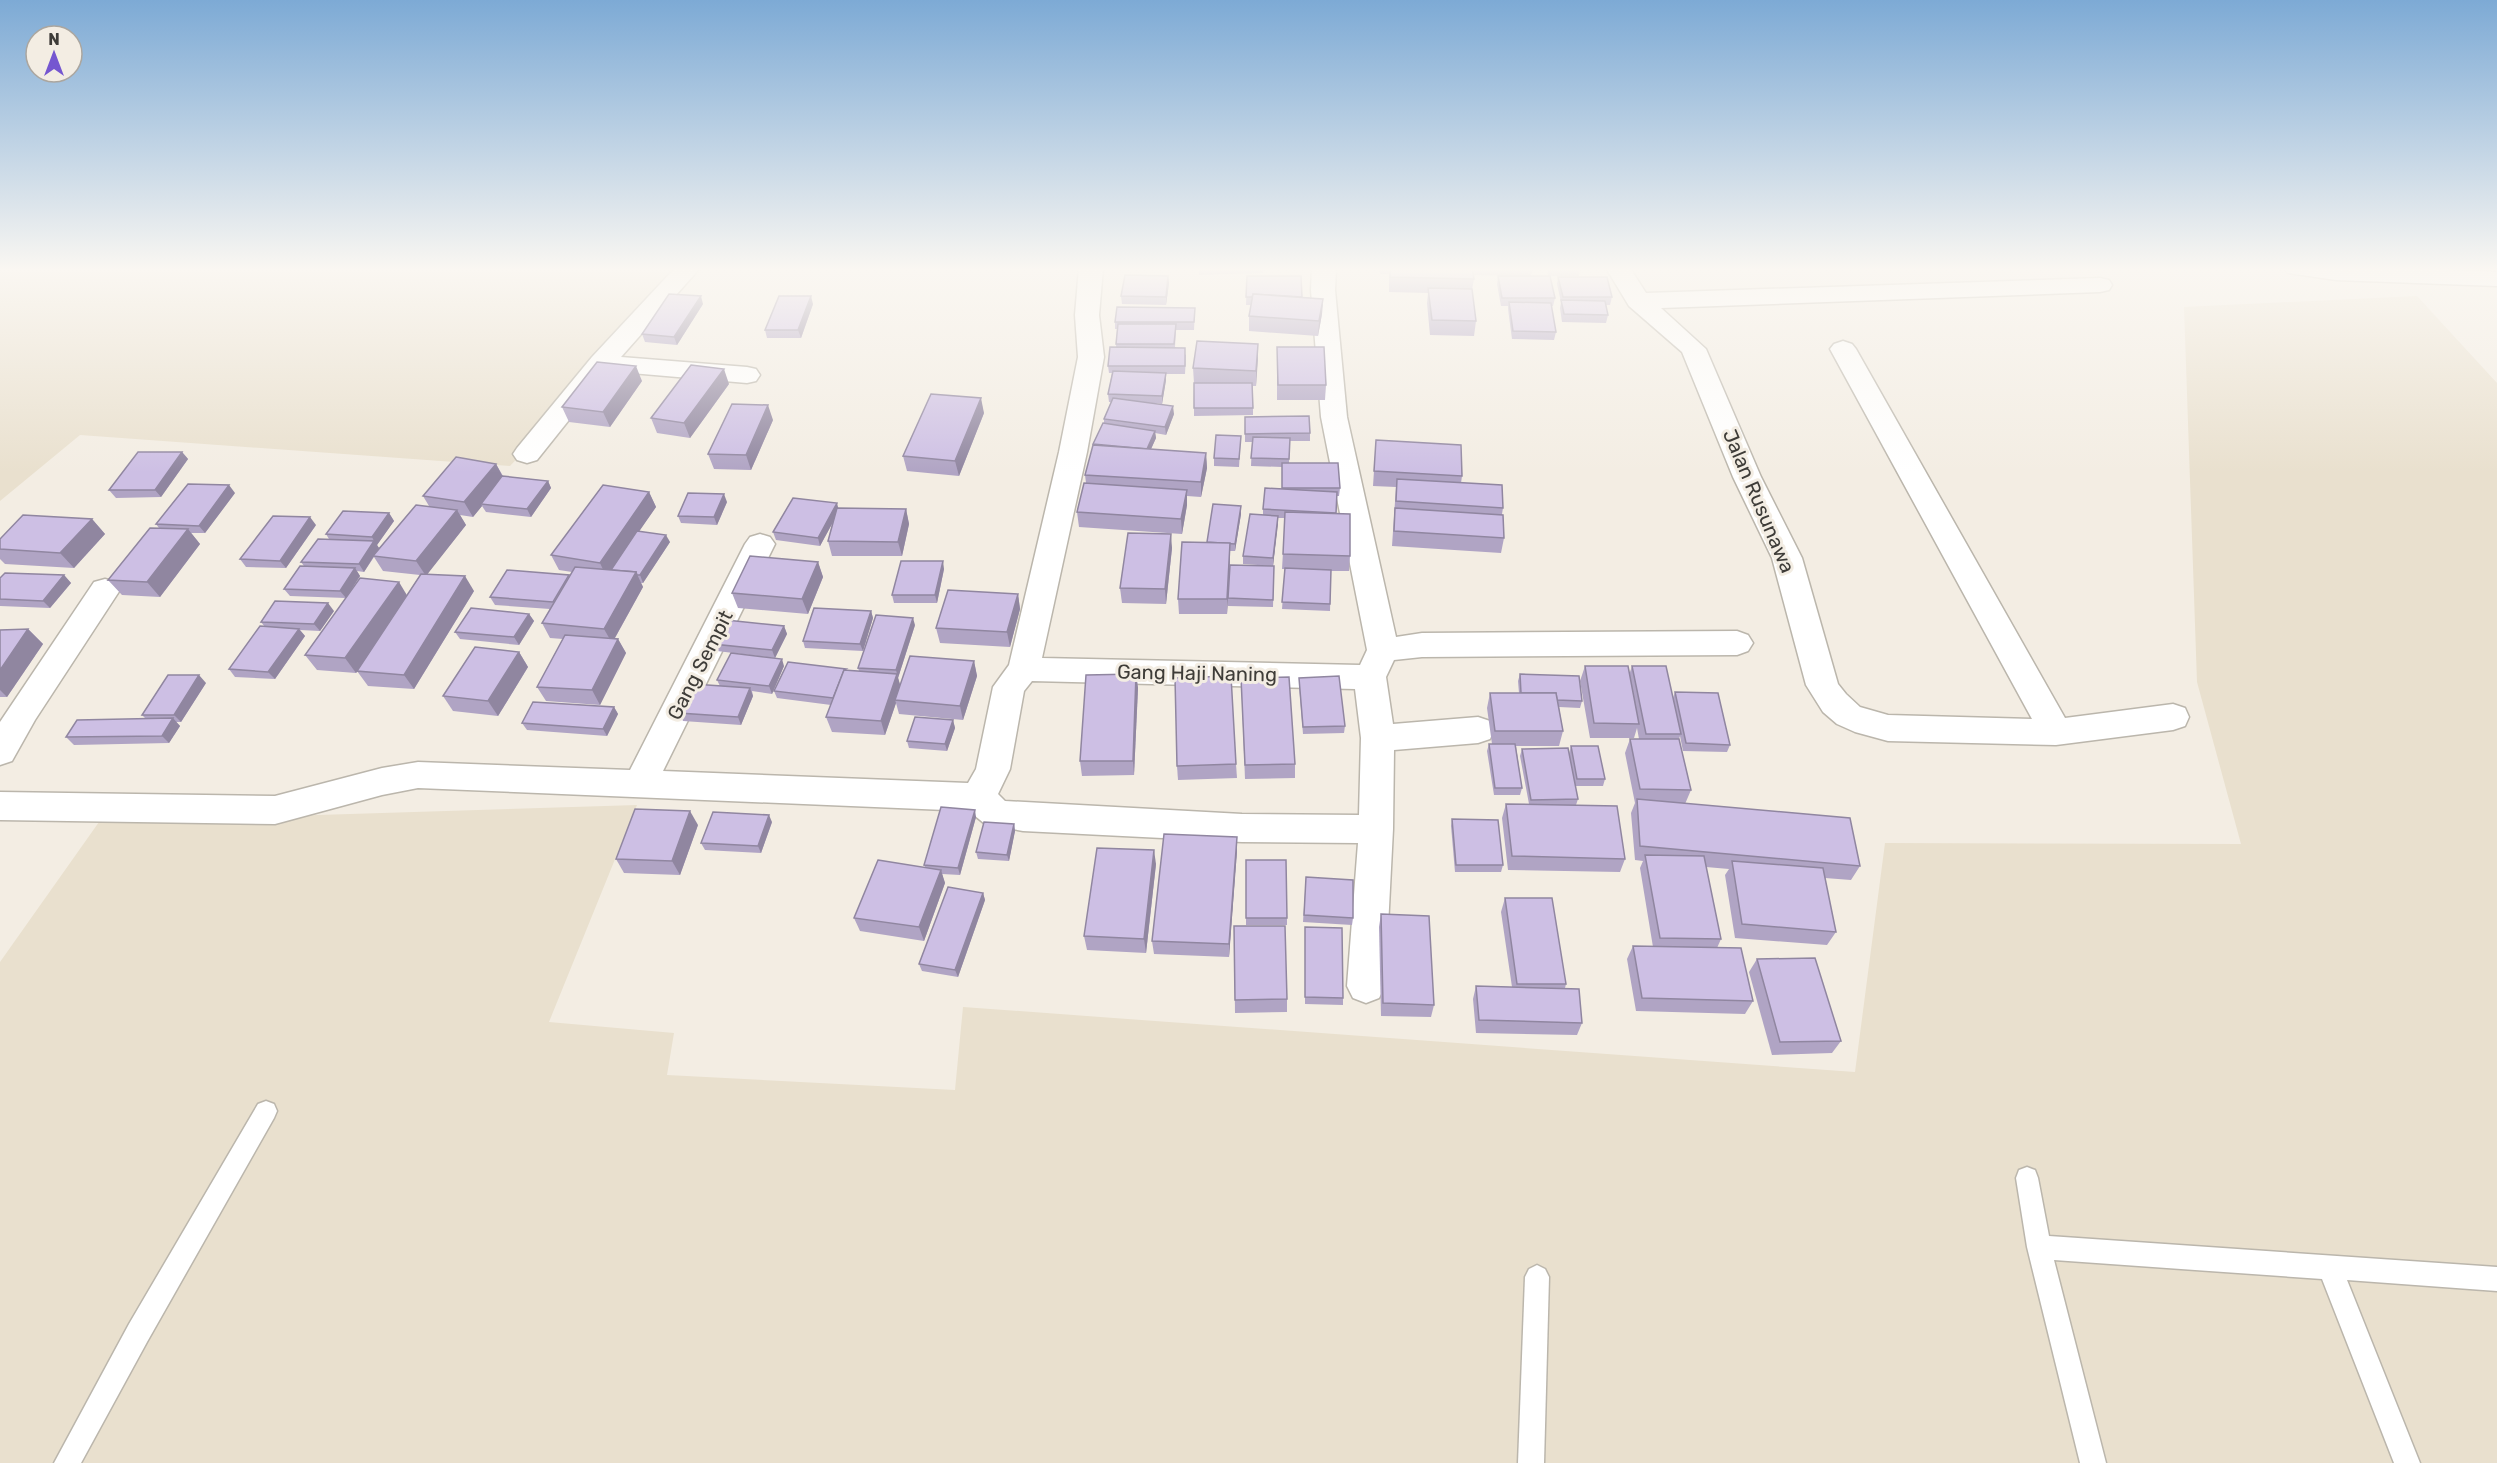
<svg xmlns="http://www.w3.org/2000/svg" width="2497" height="1463" font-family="Rubik,sans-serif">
<rect width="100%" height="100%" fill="#f3ede3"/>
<g fill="#e9e0ce">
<path d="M0 268H698L510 466 80 435 0 501Z"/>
<path d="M2417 296 2497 383V1463H0V962L99 822 637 805 549 1022 674 1033 667 1075 955 1090 963 1007 1855 1072 1885 843 2241 844 2197 682 2184 307Z"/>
</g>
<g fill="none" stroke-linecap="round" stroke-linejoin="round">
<g stroke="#bbb6ac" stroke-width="3">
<g id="lane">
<path d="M266 1101 274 1104 277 1111 274 1118 147 1342 81 1463H54L129 1324 258 1104Z"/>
<path d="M2027 1167 2035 1170 2038 1178 2049 1236 2497 1267V1291L2347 1280 2420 1463H2394L2322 1279 2054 1260 2106 1463H2080L2027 1247 2016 1178 2019 1170Z"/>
<path d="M1537 1265 1545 1269 1549 1277 1544 1463H1518L1525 1277 1529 1269Z"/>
</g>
</g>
<g stroke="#bbb6ac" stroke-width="3">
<g id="street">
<path d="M675 268H700L621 357 747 367 756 369 760 375 756 381 747 383 608 371 537 460 527 463 517 460 513 454 517 448 592 357Z"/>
<path d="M1079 268H1103L1099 315 1104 357 1087 452 1042 658 1360 665 1367 650 1321 417 1311 290 1312 268H1336L1335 290 1347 417 1396 637 1422 633 1737 631 1748 635 1753 643 1748 651 1737 655 1422 657 1394 660 1386 677 1393 724 1478 717 1490 721 1494 730 1490 739 1478 743 1394 750 1393 829 1385 986 1379 998 1366 1003 1353 998 1347 986 1358 843 1242 842 1023 831 985 824 969 811 418 788 382 795 275 824 0 820V792L275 796 382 768 418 762 630 770 745 544 750 537 760 534 770 537 775 544 663 771 968 783 976 769 993 687 1009 665 1059 452 1078 357 1075 315ZM1032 681 1355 689 1361 738 1359 815 1242 814 1005 801 998 794 1010 769 1024 691Z"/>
<path d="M1606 268H1630L1646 293 2100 278 2109 280 2112 285 2109 290 2100 292 1661 308 1706 349 1761 477 1802 558 1838 684 1846 694 1860 707 1888 715 2032 719 1830 349 1834 344 1843 341 1852 344 1856 349 2065 718 2173 704 2185 708 2189 717 2185 726 2173 730 2056 745 1888 741 1855 732 1837 724 1823 712 1806 685 1772 558 1733 477 1682 352 1629 306Z"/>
<path d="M2285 268H2390L2497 272V286L2336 280 2288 273Z"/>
<path d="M105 579 116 582 120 590 35 720 12 761 0 765V722L94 582Z"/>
</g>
</g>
<use href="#lane" fill="#fff" fill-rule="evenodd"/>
<use href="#street" fill="#fff" fill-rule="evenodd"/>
</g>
<g fill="#b0a4c4">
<path d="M1199 268H1263V273L1199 275Z"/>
<path d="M1379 268H1533L1531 276 1473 275 1474 279 1472 290 1476 321 1474 336 1430 335 1427 303 1428 293 1389 292V274H1380Z"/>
<path d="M1547 268H1580V269L1579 276H1548Z"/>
<path d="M1168 276 1169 283 1166 305 1122 304 1121 296Z"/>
<path d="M1247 276 1302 297 1323 299 1322 314 1318 336 1249 331V316L1251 305H1246Z"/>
<path d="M1498 276 1555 298 1553 306H1551L1556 332 1554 340 1512 339 1508 309V306H1501L1497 284Z"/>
<path d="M1558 277 1612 297 1610 305H1606L1608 315 1606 323 1562 322 1560 308 1561 302 1557 284Z"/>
<path d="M703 304 677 345 645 342 642 334Z"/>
<path d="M813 304 801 338H767L765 330Z"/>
<path d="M1195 308 1194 330H1176L1175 347 1186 355 1185 374H1166V380L1162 404 1155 403 1174 414 1166 435 1155 433 1156 438 1151 449 1206 453 1207 468 1201 497 1187 496V505L1182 534 1079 527 1077 512 1086 483 1085 475 1093 447V444L1104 423V419L1111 402H1109L1108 394 1112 373H1109L1108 366 1116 347 1117 329H1115V322Z"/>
<path d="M1258 344 1256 386H1253V415L1194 416V383L1193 368Z"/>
<path d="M1277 347 1326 385 1325 400H1277Z"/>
<path d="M642 381 610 427 569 422 562 407Z"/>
<path d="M729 384 690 438 657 433 651 418Z"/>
<path d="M984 413 959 476 907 471 903 456Z"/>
<path d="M1245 417 1310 433V441H1290L1289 463 1340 488 1339 496H1337L1336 514 1350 556 1349 571H1331L1330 611 1282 609 1285 569H1282L1285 518H1278L1273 566 1243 564V556L1263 515V509L1282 489V467L1251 466 1252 442H1245Z"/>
<path d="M773 420 751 470 714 469 708 454Z"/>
<path d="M1241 436 1239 467 1214 466V458Z"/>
<path d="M1376 440 1462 476 1461 483 1503 508 1502 514 1504 538 1501 553 1392 546 1396 487 1373 486Z"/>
<path d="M182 452 188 459 161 497 116 498 109 490Z"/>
<path d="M496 464 503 476 548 481 551 488 531 517 486 512 482 506 473 517 460 515 466 525 427 574 474 591 414 689 368 686 357 671 359 670 356 673 317 670 305 655 407 595 420 575 383 571 374 557 364 572 357 571 360 576 346 598 290 596 284 589 304 566 301 562 329 539 326 534 389 513 394 521 377 545 379 548 429 506 423 496Z"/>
<path d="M649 492 656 507 639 531 670 542 643 583H641L643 587 615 638 618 639 626 653 600 705 546 701 537 687 563 639 550 638 542 623 550 609 495 605 490 597 569 575 570 576 572 572 559 570 551 555Z"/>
<path d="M235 493 205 533H191L200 544 160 597 122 595 108 580 159 528 156 524Z"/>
<path d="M727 502 717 525 681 523 678 516Z"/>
<path d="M1241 506V514L1235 551H1230L1228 594 1274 566 1273 607 1228 606V600L1227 614H1179L1178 599 1208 542Z"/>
<path d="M838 508 906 509 909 524 902 556H832L828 541 832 524 820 546 776 540 773 532Z"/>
<path d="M92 519 105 534 74 568 5 564 0 559V539Z"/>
<path d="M316 525 286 568 246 567 240 559Z"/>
<path d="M1172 548 1166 604 1122 603 1120 588Z"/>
<path d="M818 562 823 577 808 614 738 608 732 593Z"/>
<path d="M944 569 937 603H894L892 595Z"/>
<path d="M64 575 71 583 50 608 0 606V578Z"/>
<path d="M1018 594 1020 609 1010 647 940 643 936 628Z"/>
<path d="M334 611 320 631 300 630 305 636 275 679 235 677 229 669 265 627 261 622Z"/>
<path d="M871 611 873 618 863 651 805 648 803 641Z"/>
<path d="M529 614 534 621 519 645 460 639 455 632Z"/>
<path d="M915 625 898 678 900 685 974 661 977 676 963 720 899 714 896 703 885 735 832 732 826 717 831 705 777 698 774 691 846 670 859 671 858 668Z"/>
<path d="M784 626 787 634 775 658 717 651 713 644Z"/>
<path d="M28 629 43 644 7 697H0V630Z"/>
<path d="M519 652 528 667 498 716 453 711 443 696Z"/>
<path d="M784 666 772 694 752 691 753 696 741 725 683 721 679 713 720 686 717 680Z"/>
<path d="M1585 666 1629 675 1632 666 1673 698 1675 692 1730 745 1727 752 1683 751 1680 736 1679 739 1691 790 1685 804 1860 866 1851 880 1825 878 1836 932 1827 945 1735 938 1725 875 1729 869 1706 867 1721 939 1717 948 1753 1001 1745 1014 1636 1011 1627 959 1633 946 1653 947 1640 868 1643 861 1635 860 1631 813 1635 803 1625 753 1630 739H1639L1637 728 1634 738H1590L1580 681Z"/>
<path d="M1136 674 1138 688 1134 775 1082 776 1080 761Z"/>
<path d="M1520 674 1582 701 1580 708 1559 707 1563 731 1559 746H1516L1522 788 1520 795H1494L1487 751 1489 744H1492L1487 708 1490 693H1519L1518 681Z"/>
<path d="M1241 678 1295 764V778L1245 779Z"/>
<path d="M1299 678 1345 726 1344 733 1303 734 1299 685Z"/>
<path d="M206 683 181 722H176L180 726 169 743 74 745 66 737 146 719 142 715Z"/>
<path d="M614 707 618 714 607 736 527 730 522 723Z"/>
<path d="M953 720 955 728 947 751 909 748 907 741Z"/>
<path d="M1571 746 1605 779 1603 786H1575L1578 799 1576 805 1625 859 1620 872 1508 870 1502 818 1506 804H1529L1520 756 1522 749 1569 754Z"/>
<path d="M1236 764 1237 778 1178 780 1177 766Z"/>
<path d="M976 817 960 875 942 874 945 883 924 941 860 931 854 918 925 867 924 865Z"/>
<path d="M1452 819 1503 865 1501 872H1455L1451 826Z"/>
<path d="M772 822 761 853 705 850 701 843Z"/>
<path d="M1014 824 1015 831 1009 861 978 859 976 852Z"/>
<path d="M698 825 680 875 624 873 616 859Z"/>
<path d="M1237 851 1229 957 1154 954 1152 941Z"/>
<path d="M1246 860 1287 918V925H1246Z"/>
<path d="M1156 864 1146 953 1087 950 1084 936Z"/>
<path d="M1306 877 1353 918 1352 925 1303 922Z"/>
<path d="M983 893 985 900 958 977 922 971 919 964Z"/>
<path d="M1505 898 1566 984 1565 988 1582 1023 1577 1035 1476 1033 1473 999 1476 986 1512 987 1501 912Z"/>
<path d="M1381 914 1434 1005 1431 1017 1381 1016 1379 927Z"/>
<path d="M1234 926 1287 999V1012L1235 1013Z"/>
<path d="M1305 934 1343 998V1005L1305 1004Z"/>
<path d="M1757 959 1841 1041 1832 1053 1772 1055 1749 972Z"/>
</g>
<g fill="#9086a0">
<path d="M1168 276 1169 283 1166 305V297Z"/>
<path d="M701 296 703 304 677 345 674 337Z"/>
<path d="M811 296 813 304 801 338 798 330Z"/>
<path d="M1323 299 1322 314 1318 336 1319 321Z"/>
<path d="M1258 344V359L1256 386V371Z"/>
<path d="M636 366 642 381 610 427 603 412Z"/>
<path d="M724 369 729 384 690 438 684 423Z"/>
<path d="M1166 373V380L1162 404V396Z"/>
<path d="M981 398 984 413 959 476 955 461Z"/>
<path d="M768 405 773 420 751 470 746 455Z"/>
<path d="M1173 406 1174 414 1166 435 1165 427Z"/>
<path d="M1155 431 1156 438 1146 460 1145 453Z"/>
<path d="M182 452 188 459 161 497 155 490Z"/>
<path d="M1206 453 1207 468 1201 497V482Z"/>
<path d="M496 464 504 479 481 504 482 506 473 517 464 502Z"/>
<path d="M548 481 551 488 531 517 527 509Z"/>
<path d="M229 485 235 493 205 533 199 526Z"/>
<path d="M1187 490V505L1182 534 1181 519Z"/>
<path d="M649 492 656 507 607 578 600 563Z"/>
<path d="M724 494 727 502 717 525 714 517Z"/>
<path d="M837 503 839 511 820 546 818 538Z"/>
<path d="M1241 506V514L1235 551V544Z"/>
<path d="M906 509 909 524 902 556 898 542Z"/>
<path d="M457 510 466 525 426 576 416 561Z"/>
<path d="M389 513 394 521 377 545 379 548 364 572 359 564 374 541 372 537Z"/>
<path d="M1278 516V524L1273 566V558Z"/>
<path d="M310 517 316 525 286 568 280 561Z"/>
<path d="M92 519 105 534 74 568 60 553Z"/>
<path d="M188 529 200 544 160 597 147 582Z"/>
<path d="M1171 534 1172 548 1166 604 1165 589Z"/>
<path d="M666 535 670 542 643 583 640 575Z"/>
<path d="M1230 543V558L1227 614V599Z"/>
<path d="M943 561 944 569 937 603 935 595Z"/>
<path d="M818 562 823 577 808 614 802 599Z"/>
<path d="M355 568 360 576 346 598 340 591Z"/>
<path d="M636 572 643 587 612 643 604 629Z"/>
<path d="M64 575 71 583 50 608 43 601Z"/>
<path d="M465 576 474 591 414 689 404 675Z"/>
<path d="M399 582 408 597 356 673 345 658Z"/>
<path d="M1018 594 1020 609 1010 647 1007 632Z"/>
<path d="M328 603 334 611 320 631 314 624Z"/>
<path d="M871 611 873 618 863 651 860 644Z"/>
<path d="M529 614 534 621 519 645 514 637Z"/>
<path d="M913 618 915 625 898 678 896 670Z"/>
<path d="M784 626 787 634 775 658 772 650Z"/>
<path d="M28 629 43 644 7 697 0 690V670Z"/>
<path d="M299 629 305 636 275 679 268 672Z"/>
<path d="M618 639 626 653 600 705 592 690Z"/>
<path d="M519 652 528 667 498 716 488 701Z"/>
<path d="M782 659 784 666 772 694 769 686Z"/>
<path d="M974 661 977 676 963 720 960 706Z"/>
<path d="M897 674 901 688 895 700 896 703 885 735 881 721Z"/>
<path d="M1136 674 1138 688 1134 775 1133 761Z"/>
<path d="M199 675 206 683 181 722 174 715Z"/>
<path d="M750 688 753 696 741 725 738 717Z"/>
<path d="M614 707 618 714 607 736 603 729Z"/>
<path d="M173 718 180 726 169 743 162 736Z"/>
<path d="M953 720 955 728 947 751 945 744Z"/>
<path d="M975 810 976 817 960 875 958 868Z"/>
<path d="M690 811 698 825 680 875 672 861Z"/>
<path d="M769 815 772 822 761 853 758 846Z"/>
<path d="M1014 824 1015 831 1009 861 1007 855Z"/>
<path d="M1237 837V851L1229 957V944Z"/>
<path d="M1154 850 1156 864 1146 953 1144 939Z"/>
<path d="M941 870 945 883 924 941 919 927Z"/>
<path d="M983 893 985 900 958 977 955 970Z"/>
</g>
<g fill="#cdbfe4" stroke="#9086a0" stroke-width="1.5">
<path d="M1390 268H1472L1474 279 1390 277Z"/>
<path d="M1549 268H1580V269Z"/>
<path d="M1125 275 1168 276 1166 297 1121 296Z"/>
<path d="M1247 276H1301L1302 297 1253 294 1252 297H1246Z"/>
<path d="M1498 276H1550L1555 298H1502Z"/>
<path d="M1558 277H1607L1612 297H1563Z"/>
<path d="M1428 288 1472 289 1476 321 1432 320Z"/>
<path d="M669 294 701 296 674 337 642 334Z"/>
<path d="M1253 294 1323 299 1319 321 1249 316Z"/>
<path d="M779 296H811L798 330H765Z"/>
<path d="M1561 300 1605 301 1608 315 1564 314Z"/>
<path d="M1509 302 1551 303 1556 332 1513 331Z"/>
<path d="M1117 307 1195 308 1194 322H1115Z"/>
<path d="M1118 324H1176L1174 344H1116Z"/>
<path d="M1197 341 1258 344 1256 371 1193 368Z"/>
<path d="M1110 347 1185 348V366H1108Z"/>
<path d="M1277 347H1324L1326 385H1278Z"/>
<path d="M597 362 636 366 603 412 562 407Z"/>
<path d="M691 365 724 369 684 423 651 418Z"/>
<path d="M1113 371 1166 373 1162 396 1108 394Z"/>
<path d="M1194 383H1252L1253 408H1194Z"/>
<path d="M931 394 981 398 955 461 903 456Z"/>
<path d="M1113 398 1173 406 1165 427 1104 419Z"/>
<path d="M732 404 768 405 746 455 708 454Z"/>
<path d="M1309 416 1310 433 1245 434V417Z"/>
<path d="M1103 423 1155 431 1147 449 1093 444Z"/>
<path d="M1216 435 1241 436 1239 459 1214 458Z"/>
<path d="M1253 437 1290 438 1289 459 1251 458Z"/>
<path d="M1376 440 1461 445 1462 476 1374 471Z"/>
<path d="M1093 445 1206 453 1201 482 1085 475Z"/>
<path d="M138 452H182L155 490H109Z"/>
<path d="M456 457 496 464 464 502 423 496Z"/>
<path d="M1282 463H1338L1340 488H1282Z"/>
<path d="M502 476 548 481 527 509 481 504Z"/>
<path d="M1397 479 1502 485 1503 508 1396 501Z"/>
<path d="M1084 483 1187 490 1181 519 1077 512Z"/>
<path d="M188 484 229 485 199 526 156 524Z"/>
<path d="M603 485 649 492 600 563 551 555Z"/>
<path d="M1265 488 1337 492 1336 513 1263 509Z"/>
<path d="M688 493 724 494 714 517 678 516Z"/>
<path d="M793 498 837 503 818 538 773 532Z"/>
<path d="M1213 504 1241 506 1235 544 1207 542Z"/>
<path d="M416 505 457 510 416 561 373 556Z"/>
<path d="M837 508 906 509 898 542 828 541Z"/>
<path d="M1395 508 1503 515 1504 538 1394 531Z"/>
<path d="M343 511 389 513 372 537 326 534Z"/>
<path d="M1285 512 1350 514V556L1283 554Z"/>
<path d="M1250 514 1278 516 1273 558 1243 556Z"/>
<path d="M23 515 92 519 60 553 0 549V539Z"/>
<path d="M273 516 310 517 280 561 240 559Z"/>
<path d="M150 528 188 529 147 582 108 580Z"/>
<path d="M637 531 666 535 640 575H637L636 572 611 570Z"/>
<path d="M1128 533 1171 534 1165 589 1120 588Z"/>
<path d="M318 539 374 541 359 564 301 562Z"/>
<path d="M1182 542 1230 543 1227 599H1178Z"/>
<path d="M750 556 818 562 802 599 732 593Z"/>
<path d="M901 561H943L935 595H892Z"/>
<path d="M1230 565 1274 566 1273 600 1228 598Z"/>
<path d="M300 566 355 568 340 591 284 589Z"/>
<path d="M575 567 636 572 604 629 542 623Z"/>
<path d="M1285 568 1331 570 1330 604 1282 602Z"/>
<path d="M507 570 569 575 553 602 490 597Z"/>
<path d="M5 573 64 575 43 601 0 599V578Z"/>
<path d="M421 574 465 576 404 675 357 671Z"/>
<path d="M360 578 399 582 345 658 305 655Z"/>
<path d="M948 590 1018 594 1007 632 936 628Z"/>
<path d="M275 601 328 603 314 624 261 622Z"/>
<path d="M471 608 529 614 514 637 455 632Z"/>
<path d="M814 608 871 611 860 644 803 641Z"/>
<path d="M876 615 913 618 896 670 858 668Z"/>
<path d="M726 620 784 626 772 650 713 644Z"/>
<path d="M260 626 299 629 268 672 229 669Z"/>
<path d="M28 629 0 670V630Z"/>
<path d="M565 635 618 639 592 690 537 687Z"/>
<path d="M475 647 519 652 488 701 443 696Z"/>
<path d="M731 653 782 659 769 686 717 680Z"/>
<path d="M910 656 974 661 960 706 895 700Z"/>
<path d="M788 662 846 669 844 670 833 698 774 691Z"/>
<path d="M1585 666H1628L1639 724 1594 723Z"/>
<path d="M1632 666H1666L1681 734H1646Z"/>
<path d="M844 670 897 674 881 721 826 717Z"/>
<path d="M1136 674 1133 761H1080L1086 675Z"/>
<path d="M1520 674 1579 676 1582 701 1557 700 1556 693H1521Z"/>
<path d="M168 675H199L174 715H142Z"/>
<path d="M1231 676 1236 764 1177 766 1175 678Z"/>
<path d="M1339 676 1345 726 1303 727 1299 678Z"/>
<path d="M1289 677 1295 764 1245 765 1241 678Z"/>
<path d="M693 684 750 688 738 717 679 713Z"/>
<path d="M1675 692 1718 693 1730 745 1686 743Z"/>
<path d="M1490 693H1556L1563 731H1495Z"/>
<path d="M533 702 614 707 603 729 522 723Z"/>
<path d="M915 717 953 720 945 744 907 741Z"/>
<path d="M173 718 162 736 66 737 77 720Z"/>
<path d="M1630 739H1679L1691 790 1640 789Z"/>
<path d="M1489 744H1515L1522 788H1495Z"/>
<path d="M1571 746H1598L1605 779H1577Z"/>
<path d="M1568 748 1578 799 1531 800 1522 749Z"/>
<path d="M1637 799 1850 818 1860 866 1640 846Z"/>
<path d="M1506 804 1617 806 1625 859 1512 856Z"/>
<path d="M941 807 975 810 958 868 924 865Z"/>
<path d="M635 809 690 811 672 861 616 859Z"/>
<path d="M713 812 769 815 758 846 701 843Z"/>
<path d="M1452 819 1498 820 1503 865H1456Z"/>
<path d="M984 822 1014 824 1007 855 976 852Z"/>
<path d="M1164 834 1237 837 1229 944 1152 941Z"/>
<path d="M1097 848 1154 850 1144 939 1084 936Z"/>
<path d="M1645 855 1704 856 1721 939 1660 938Z"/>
<path d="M878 860 941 870 919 927 854 918Z"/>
<path d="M1246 860H1286L1287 918H1246Z"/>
<path d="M1732 861 1823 868 1836 932 1742 924Z"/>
<path d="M1306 877 1353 880V918L1304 915Z"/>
<path d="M948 887 983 893 955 970 919 964Z"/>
<path d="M1505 898H1552L1566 984H1517Z"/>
<path d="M1381 914 1429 916 1434 1005 1383 1003Z"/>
<path d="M1234 926H1285L1287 999 1235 1000Z"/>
<path d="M1305 927 1342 928 1343 998 1305 997Z"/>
<path d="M1633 946 1741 948 1753 1001 1642 998Z"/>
<path d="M1815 958 1841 1041 1780 1042 1757 959Z"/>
<path d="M1476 986 1579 989 1582 1023 1479 1020Z"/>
</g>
<linearGradient id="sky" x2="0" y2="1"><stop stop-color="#7daad5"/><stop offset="0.57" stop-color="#faf7f2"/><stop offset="1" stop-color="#faf7f2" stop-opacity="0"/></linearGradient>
<rect width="2497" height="473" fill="url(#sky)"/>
<g text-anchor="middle" stroke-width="6" stroke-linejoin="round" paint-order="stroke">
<g font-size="20" fill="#3e3c38" stroke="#f3ede3">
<text transform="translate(1759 501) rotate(67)" y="7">Jalan Rusunawa</text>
<text transform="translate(700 665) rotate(-63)" y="7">Gang Sempit</text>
<text transform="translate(1197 673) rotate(1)" y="7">Gang Haji Naning</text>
</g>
</g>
<g transform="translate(54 54)"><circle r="28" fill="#f3ede3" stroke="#aba69f" stroke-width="1.5"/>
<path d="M0-4.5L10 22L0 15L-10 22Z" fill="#7556d0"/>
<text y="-9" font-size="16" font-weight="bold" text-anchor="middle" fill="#3e3c38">N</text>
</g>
</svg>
